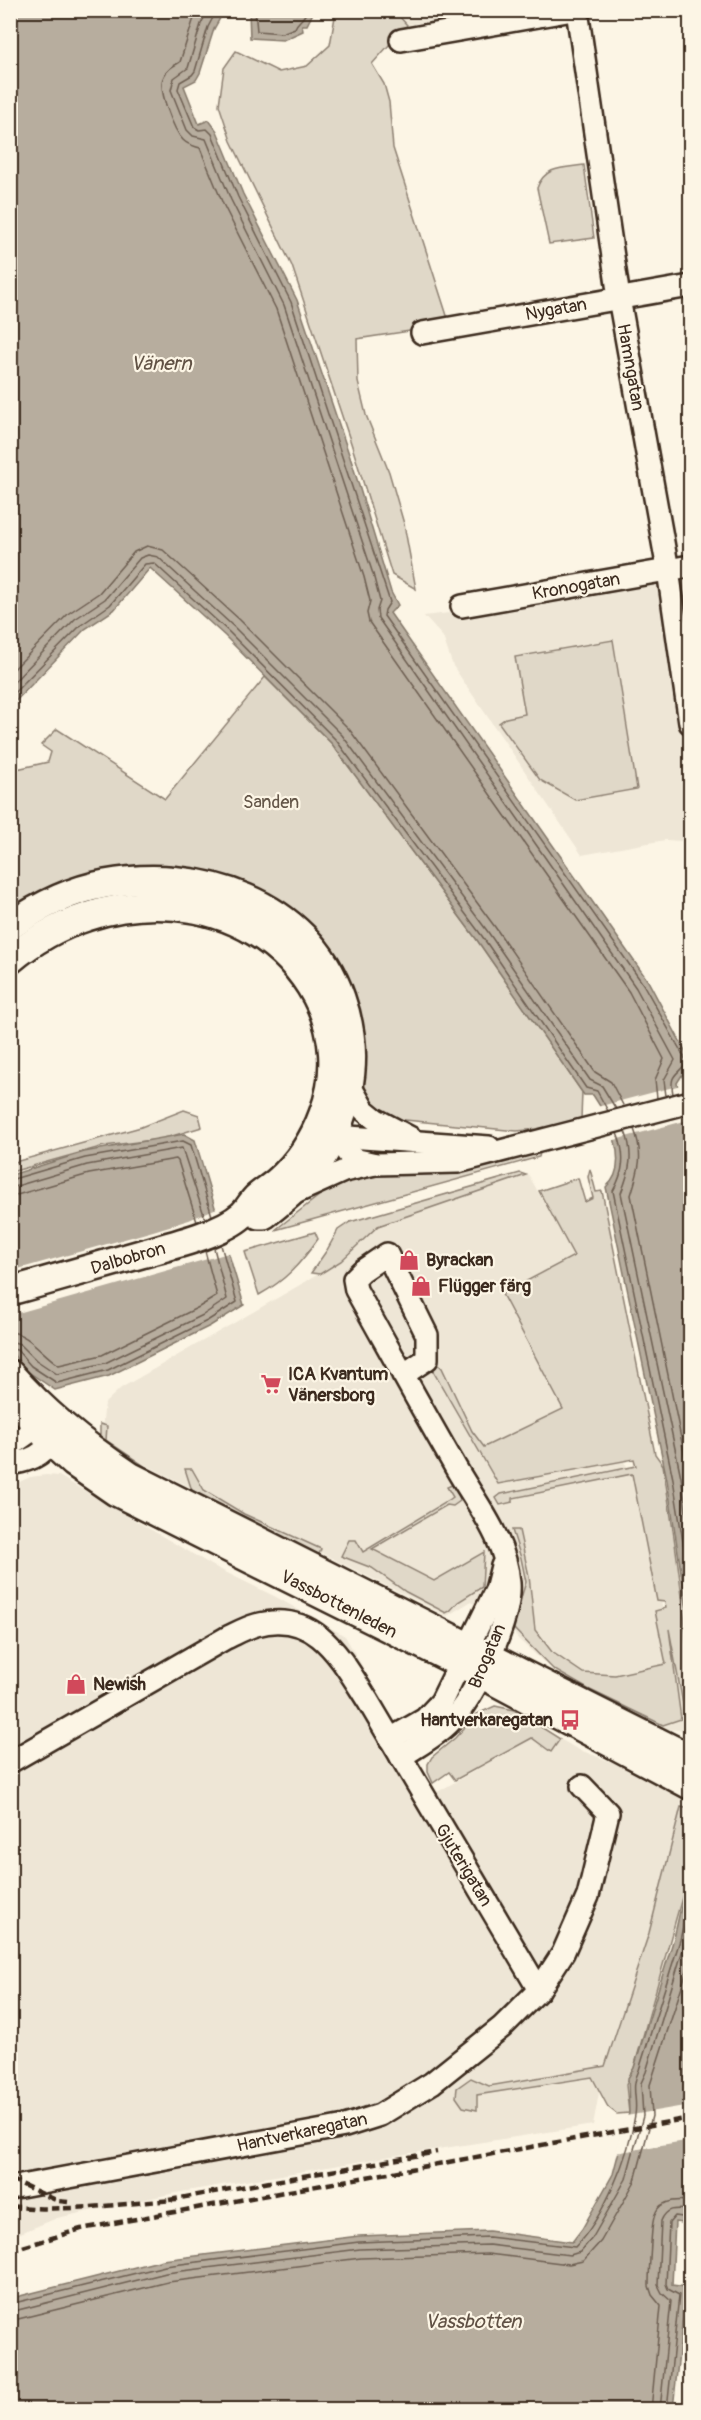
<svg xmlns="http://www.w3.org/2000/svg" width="701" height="2420" font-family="Pangolin,sans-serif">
<rect width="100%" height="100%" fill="#fcf5e5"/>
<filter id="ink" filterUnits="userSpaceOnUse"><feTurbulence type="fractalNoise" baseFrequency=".0167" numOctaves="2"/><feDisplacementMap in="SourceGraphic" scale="12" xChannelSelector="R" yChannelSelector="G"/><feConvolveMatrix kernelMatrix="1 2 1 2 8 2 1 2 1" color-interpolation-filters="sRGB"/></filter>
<g filter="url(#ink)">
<g fill="#eee6d6">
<path d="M397 11H494L407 25 398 15Z"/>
<path d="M690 570V726L666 574Z"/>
<path d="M660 577 690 771V832L682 841 665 840 582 855 453 666 443 637 424 616 466 611Z"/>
<path d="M528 1174 574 1256 502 1294 632 1473 673 1655 688 1731 667 1729 553 1670 518 1639 510 1627 508 1617 470 1602 447 1616 140 1462 101 1437 105 1403 121 1388 331 1267 341 1261 378 1226Z"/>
<path d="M46 1475 59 1476 215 1567 276 1597 345 1636 434 1794 532 1738 551 1753 560 1739 577 1749 660 1780 684 1794 649 1933 604 2066 593 2125 386 2157 175 2193 57 2218 11 2237V1486L30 1477Z"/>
</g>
<g fill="#e0d8c8" stroke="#8e8173" stroke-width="1.5">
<path d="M336 11H397L398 15 407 25 372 64 384 84 389 102 393 148 450 325 357 339 358 382 366 415 389 472 404 524 416 589 392 575 351 443 292 266 231 141 219 105 224 68 236 51 279 72 307 66 330 45Z"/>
<path d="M584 165 594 238 549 244 537 188C545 166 563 168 584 165Z"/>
<path d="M613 640 637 789 575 800 540 780 499 723 506 718 525 714 515 657Z"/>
<path d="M265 677 332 744 477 940 582 1092 581 1119 548 1128 517 1131 395 1119 376 1107 365 1094 363 1058 352 991 346 975 323 940 294 911 232 877 170 865 125 868 11 913V777L17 769 48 762 51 752 41 745 57 729 165 799Z"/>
<path d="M184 1110 199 1115 202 1127 162 1139 104 1146 11 1172V1163L141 1127Z"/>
<path d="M540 1153 539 1157 275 1230 320 1195 346 1181 383 1173H450Z"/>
<path d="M590 1169 596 1192 602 1191 655 1454 663 1465C677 1554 691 1640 690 1730L688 1731 669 1629 681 1719 663 1725 588 1689 553 1669 512 1627 526 1582 521 1558 512 1530H519L529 1576 535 1630 552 1652 583 1673 615 1675 666 1664 655 1611 666 1608 665 1602 657 1601 632 1474 513 1498V1502L500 1505 496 1498 501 1494 636 1466 634 1459 498 1484 433 1371 438 1364 442 1368 472 1431 484 1447 563 1409 502 1294 574 1256 539 1191 578 1178 585 1202 593 1198 588 1177Z"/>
<path d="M520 1173 526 1175 378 1226 341 1261 320 1274 311 1273 327 1250 338 1230 350 1222Z"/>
<path d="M315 1232 318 1239C300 1264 286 1280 259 1295L245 1252Z"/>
<path d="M100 1424 107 1426 106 1440 167 1481 100 1445Z"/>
<path d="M185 1469H192L204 1490 244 1514 321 1549 317 1560 195 1500Z"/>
<path d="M452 1485 459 1494 460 1501 453 1506 447 1505 372 1549 434 1581 484 1552 482 1587 458 1602 450 1611 446 1613 406 1592 372 1568 341 1556 349 1540H356L363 1552 449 1500 453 1497 447 1487Z"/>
<path d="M495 1706 514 1710 560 1739 551 1752 532 1738 455 1780 449 1772 433 1783 428 1772V1764L432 1757 455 1738 477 1714Z"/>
<path d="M681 1807 690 1809V1869L634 2068 626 2085 629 2113 617 2114 608 2107 592 2077 477 2095V2110L463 2107 456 2097 457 2088 471 2078 489 2086 605 2066 649 1933Z"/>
</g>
<g fill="#b7ad9e" stroke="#85796b" stroke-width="1.5">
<path d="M11 11H224L214 29 200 73 196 80 184 86 199 124 209 120 217 131 243 194 297 300 353 466 391 592 398 605 390 613 648 981 690 1060V1070L682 1075 677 1083 686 1124 690 1129V1631L667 1480 606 1187C632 1165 608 1117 593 1095H584L477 940 332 744 225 636 150 568 114 610 85 629 11 706Z"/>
<path d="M249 11V10L314 11 307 25H302L303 31 283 40 250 38Z"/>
<path d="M184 1134 195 1140 244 1305 210 1326 109 1376 55 1390 27 1371 11 1352V1175L84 1152Z"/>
<path d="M690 1867V2224L675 2222 672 2285 686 2287 673 2409 11 2410 10 2299 16 2297 163 2260 359 2236 489 2231 572 2242 582 2229 613 2174 629 2113 628 2078 634 2068 674 1938Z"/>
</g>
<g fill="#fcf5e5">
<path d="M681 1085 688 1120 611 1141 597 1107Z"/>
<path d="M219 1207 232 1252 11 1315V1271L153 1231 189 1220Z"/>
<path d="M690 2105V2140L616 2153 626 2116Z"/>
</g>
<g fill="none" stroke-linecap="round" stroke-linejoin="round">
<g stroke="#6d5e51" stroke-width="1.5">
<path d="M198 10 193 21 180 62C173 66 166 70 163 78 158 90 174 131 183 140 188 145 194 146 200 148L223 204 276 309 364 577 370 601 367 613 369 622 629 992 664 1059 655 1080 657 1098"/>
<path d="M208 10 201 24 188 68 174 78 171 90 187 130 193 136 206 139 231 200 284 305 373 574 380 601 377 610 378 618 636 988 675 1060 664 1080 666 1096"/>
<path d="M217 10 208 27 195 71 192 75 180 82 178 89 194 127 199 130 207 129 212 134 238 197 291 302 390 602 385 610 384 616 643 984 687 1062C677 1076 669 1073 673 1094"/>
<path d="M255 10 257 31 282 33 295 28C298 20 305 19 307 10"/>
<path d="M10 673 69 613 99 593 134 552 147 546 163 550 240 620 349 729 495 927 595 1072 611 1082 624 1107"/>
<path d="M10 686 75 619 105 599 140 558 148 555 158 557 234 627 342 735 488 932 590 1080 602 1086 616 1109"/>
<path d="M10 697 81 625 110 605 145 564 154 563 229 632 336 740 482 936 586 1088 597 1091 608 1111"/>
<path d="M634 1129C644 1155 639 1170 631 1195L690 1482"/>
<path d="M625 1131C634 1154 630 1171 621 1193L681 1477 690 1539"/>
<path d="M617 1133C626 1155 624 1172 613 1191L673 1479 690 1586"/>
<path d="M10 1180 85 1158 183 1141 191 1145 212 1216"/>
<path d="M10 1188 87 1165 182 1148 205 1218"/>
<path d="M10 1197 89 1174 176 1159 178 1161 197 1222"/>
<path d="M10 1332C28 1333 43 1355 59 1365L102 1355 199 1307 217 1296 205 1251"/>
<path d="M10 1341 20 1344 36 1360 57 1374 105 1363 203 1315 227 1299 214 1248"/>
<path d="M10 1349 17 1350 31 1366 57 1383 108 1370 207 1321 237 1302 221 1245"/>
<path d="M10 2304 165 2266 359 2242 489 2237 575 2247C604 2217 629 2157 635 2115 638 2097 630 2089 639 2070L680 1940 690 1894"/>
<path d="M10 2312 166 2273 360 2249 489 2245 570 2255 580 2252 593 2237 626 2179 643 2116 641 2083 646 2072 690 1926"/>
<path d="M10 2321 168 2282 361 2258 488 2254 569 2264 583 2261 601 2241 635 2181 652 2116 650 2085 690 1961"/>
<path d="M651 2410 661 2306 652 2295 649 2286C649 2272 650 2257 651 2243 653 2212 654 2197 690 2201"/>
<path d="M660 2410 671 2301 662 2293 658 2285 661 2221C667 2206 678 2209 690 2210"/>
<path d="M667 2410 679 2295 668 2289 666 2284 669 2223 675 2216 690 2218"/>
</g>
<g stroke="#3b2a1e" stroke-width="26">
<g id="minor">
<path d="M577 10 619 298 668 570 690 723"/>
<path d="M401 40 573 10"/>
<path d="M422 333 690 286"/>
<path d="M462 606 690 566"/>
<path d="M349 1084 364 1110 375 1119 411 1138"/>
<path d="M328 1124 348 1154 358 1160 376 1164 458 1162 690 1102"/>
<path d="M327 1140 335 1136 489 1147"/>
<path d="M295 1193 344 1171 375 1164"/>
<path d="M10 1446 37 1427 56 1421C49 1451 41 1459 10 1464"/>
<path d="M390 1739 425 1719 441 1702 496 1590 502 1566"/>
<path d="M401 1757C417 1746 435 1737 449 1723 475 1699 512 1618 509 1583 506 1537 473 1500 452 1461 419 1404 388 1347 356 1290L354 1279 362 1271 387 1254 427 1335V1359L403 1375"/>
<path d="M10 1762 226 1638C235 1634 245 1628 256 1625 316 1608 341 1659 368 1701L539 1990"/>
<path d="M10 2188 345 2126 380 2115 432 2083 502 2027 539 1990 563 1953 588 1896 608 1813 582 1786"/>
</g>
</g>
<g stroke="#3b2a1e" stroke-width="32">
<g id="major">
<path d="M10 926C39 906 72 890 105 884 198 866 308 901 341 998 352 1029 355 1058 348 1091 335 1150 312 1179 264 1215H259"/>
<path d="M10 960C101 881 255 884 316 996 336 1033 338 1075 323 1114 314 1139 298 1163 278 1181 271 1187 263 1192 256 1198 251 1203 248 1210 242 1215 221 1234 169 1246 141 1254 98 1266 54 1279 10 1291"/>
<path d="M10 1374C46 1415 85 1446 130 1476L690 1758"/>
<path d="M10 1394 51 1442 74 1463 116 1492 481 1674 690 1785"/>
</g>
</g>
<use href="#minor" stroke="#fcf5e5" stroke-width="21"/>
<use href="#major" stroke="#fcf5e5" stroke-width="27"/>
<g stroke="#3b2a1e" stroke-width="4.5" stroke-dasharray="9 4.5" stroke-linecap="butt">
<path d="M10 2179 58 2201 68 2202"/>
<path d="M169 2200 437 2152"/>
<path d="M10 2206C63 2213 123 2203 177 2200"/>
<path d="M10 2251 81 2229 690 2118"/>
</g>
</g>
</g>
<defs>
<g id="shop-bare" transform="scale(1.62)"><path d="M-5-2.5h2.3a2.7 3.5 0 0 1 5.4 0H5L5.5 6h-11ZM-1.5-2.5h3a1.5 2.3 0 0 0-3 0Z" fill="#d1495b" stroke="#fcf5e5" stroke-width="2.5" paint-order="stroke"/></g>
<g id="supermarket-bare" transform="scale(1.62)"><path d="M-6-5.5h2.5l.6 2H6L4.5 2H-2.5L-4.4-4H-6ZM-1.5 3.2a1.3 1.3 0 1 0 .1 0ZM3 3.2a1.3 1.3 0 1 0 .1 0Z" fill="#d1495b" stroke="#fcf5e5" stroke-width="2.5" paint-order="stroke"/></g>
<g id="bus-bare" transform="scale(1.62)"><path d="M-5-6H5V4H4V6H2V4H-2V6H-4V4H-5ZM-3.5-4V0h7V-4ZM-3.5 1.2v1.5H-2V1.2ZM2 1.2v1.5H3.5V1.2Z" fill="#d1495b" stroke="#fcf5e5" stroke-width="2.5" paint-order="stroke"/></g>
</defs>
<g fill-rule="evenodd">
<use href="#shop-bare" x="409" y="1260"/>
<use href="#shop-bare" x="421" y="1286"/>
<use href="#supermarket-bare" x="271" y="1384"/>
<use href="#shop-bare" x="76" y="1684"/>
<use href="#bus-bare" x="570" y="1720"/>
</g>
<g text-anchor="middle" stroke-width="4.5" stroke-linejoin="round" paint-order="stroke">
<g font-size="18" fill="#3b2a1e" stroke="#fcf5e5">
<text transform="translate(556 309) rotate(-10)" y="6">Nygatan</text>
<text transform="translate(631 367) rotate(80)" y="6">Hamngatan</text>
<text transform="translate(576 586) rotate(-10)" y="6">Kronogatan</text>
<text transform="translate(128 1258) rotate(-16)" y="6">Dalbobron</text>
<text transform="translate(339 1604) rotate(27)" y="6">Vassbottenleden</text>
<text transform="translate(487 1656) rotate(-67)" y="6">Brogatan</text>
<text transform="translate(464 1865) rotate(59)" y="6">Gjuterigatan</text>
<text transform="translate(302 2132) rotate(-12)" y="6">Hantverkaregatan</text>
</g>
<g font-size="18" fill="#645648" stroke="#fcf5e5">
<text x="271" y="808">Sanden</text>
</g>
<g font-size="18" font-weight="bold" fill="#3b2a1e" stroke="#fcf5e5" text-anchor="start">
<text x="426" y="1266">Byrackan</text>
<text x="438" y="1292">Flügger färg</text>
<text x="288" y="1380">ICA Kvantum<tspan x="288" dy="21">Vänersborg</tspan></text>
<text x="93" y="1690">Newish</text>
<text x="553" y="1726" text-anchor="end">Hantverkaregatan</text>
</g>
<g font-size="20" font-style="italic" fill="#605144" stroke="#fcf5e5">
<text x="161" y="370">Vänern</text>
<text x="473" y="2328">Vassbotten</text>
</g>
</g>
<rect width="701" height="2420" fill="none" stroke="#fcf5e5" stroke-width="36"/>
<rect x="18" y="18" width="665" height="2384" fill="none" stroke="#3b2a1e" stroke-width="2" filter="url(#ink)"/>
</svg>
